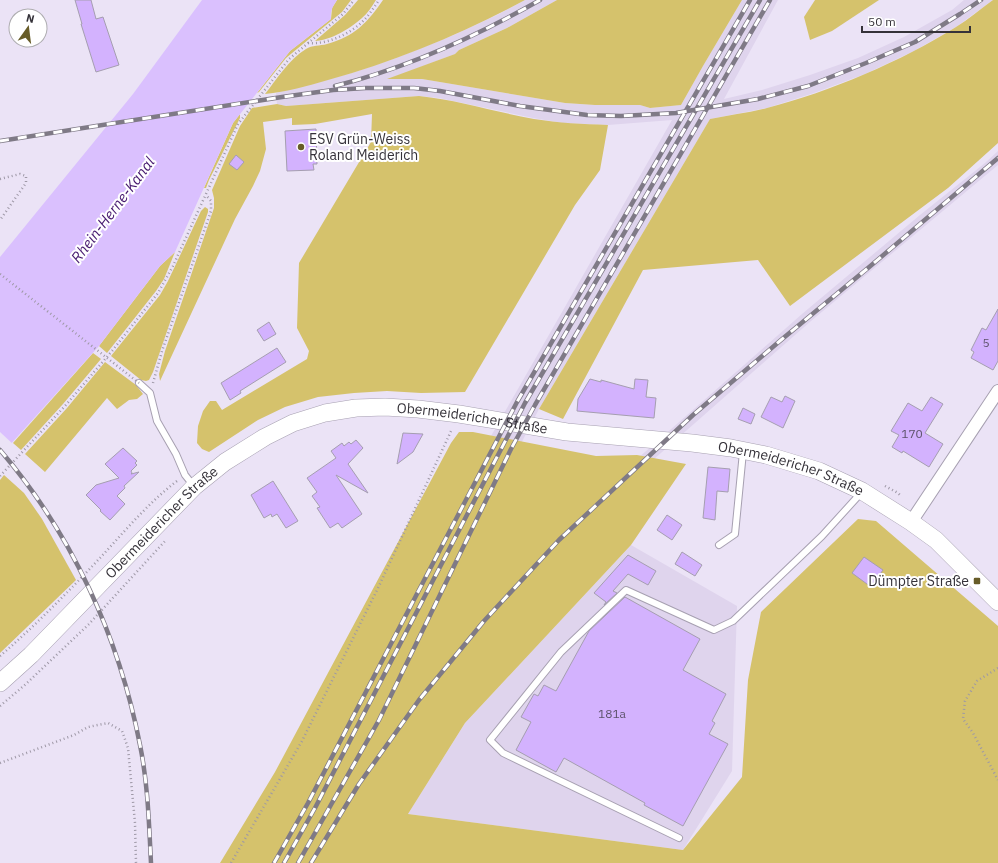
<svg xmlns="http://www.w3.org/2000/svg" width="998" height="863" font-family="'IBM Plex Sans',sans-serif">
<rect width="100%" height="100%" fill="#ebe3f6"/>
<g fill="#dfd4ed">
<path d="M525 0H557L507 28 459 50 455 54 389 79H422L565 103 595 105H640L650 108 681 105 703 66 742 0H778L724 99 762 90 810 75 858 58 904 37 952 10 964 0H993L956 27 914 51 865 74 814 93 767 108 710 119 539 409 514 457 637 459 802 314 920 215 985 163 998 151V165L811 321 645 467 264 863 487 443 672 120 608 125 563 123 533 118 439 98 419 96 286 106 277 104 276 93 352 73 396 58 454 35 499 14Z"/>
<path d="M631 545 737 606 732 771 683 850 408 814 465 723Z"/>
</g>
<g fill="#d5c26c">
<path d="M337 0H351L342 12 286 58 259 92 257 93 290 51 331 19 332 8Z"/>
<path d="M358 0H376C372 6 368 13 362 18 350 29 331 40 315 41L345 15Z"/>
<path d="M383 0H525C462 34 396 61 328 80 307 86 287 92 265 94 277 79 289 59 306 49 312 45 320 46 327 44 355 36 367 23 383 0Z"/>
<path d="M557 0H742L703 66 681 105 650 108 640 105H595L565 103 422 79H387L455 54 459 50 507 28Z"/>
<path d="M815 0H879L832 31 810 40 804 17Z"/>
<path d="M993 0H998V143L948 188 790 306 758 260 643 270 563 419 539 409 710 119C729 115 748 113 767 108 829 92 902 61 956 27 969 19 980 9 993 0Z"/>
<path d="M419 96C458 100 495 112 534 119 559 123 583 124 608 125L600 170 575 205 465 392 421 393 387 391 354 393 318 397 285 407 258 420 209 452 202 449 197 443 198 426 203 411 210 401H216L222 410 307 359 309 351 297 328 299 263 371 142 372 114 315 124 292 125V118L263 122 266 149 260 171 253 186 235 219 160 381 159 374 165 351 214 208V198L212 190 240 126 252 108 277 104 286 106Z"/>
<path d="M240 114V118L209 180 206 188H204L233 123Z"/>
<path d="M205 207 208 209V212L153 372 149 380 146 381 141 380 111 356 160 295 168 281 201 211Z"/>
<path d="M175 252 164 279 156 291 107 353 99 346 160 266Z"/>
<path d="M93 353 101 359 63 404 21 450 13 443Z"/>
<path d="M105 362 136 385 143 394 137 399 129 400 117 409 107 398 45 472 25 454 67 408Z"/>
<path d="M459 432H473L596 456 637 455 686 464 631 545 465 723 408 814 683 850 742 777 748 680 761 612 858 519 876 521 998 626V863H220L275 772 451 443Z"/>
<path d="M4 475 24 493 42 519 76 580 0 653V480Z"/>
</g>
<path fill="#dac0fe" d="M202 0H337C333 6 330 11 331 19L290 51 233 123 175 252 160 266 99 346 0 456V257L133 94Z"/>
<path fill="#ebe3f6" d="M0 432 14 445 0 458Z"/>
<g fill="#d3b2fe" stroke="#a59eb0">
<path d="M75 0H91L96 19 103 17 119 65 96 72 81 24H82Z"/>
<path d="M316 129 317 164H313L314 170 287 171 285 131Z"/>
<path d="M236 155 244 162 237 170 229 164Z"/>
<path d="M998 309V361L993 370 971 358 974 352 971 350 982 328 986 330Z"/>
<path d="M269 322 276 334 264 341 257 330Z"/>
<path d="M277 348 286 362 240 391 241 393 230 400 221 383Z"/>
<path d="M590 379 601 382V380L634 389 635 379 648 380 646 397 656 398 654 418 577 411 578 399Z"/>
<path d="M785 396 795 401 783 428 761 417 771 397 782 402Z"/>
<path d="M931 397 943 404 925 433 943 444 929 467 903 451 902 453 892 447 899 435 891 431 908 403 922 411Z"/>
<path d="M743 408 755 414 751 424 738 419Z"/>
<path d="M403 433 423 434 413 452 397 464Z"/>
<path d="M356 440 363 448 348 464 368 493 336 475 362 514 342 528 338 523 330 528 317 508 320 507 312 496 317 492 307 478 336 458 331 451 342 443 344 446 349 442 351 444Z"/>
<path d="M123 448 137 461 135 463 137 465 131 471 132 473 131 474 139 472 124 486 125 488 117 496 125 504 110 520 100 511 101 510 86 495 96 485 119 478 105 464Z"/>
<path d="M708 467 730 469 728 492 717 491 715 520 703 518Z"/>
<path d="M273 481 298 521 286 528 277 514 272 517 271 514 264 518 251 495Z"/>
<path d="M667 515 682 525 672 540 657 530Z"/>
<path d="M682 552 702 565 695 576 675 564Z"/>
<path d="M628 555 656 571 648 585 628 574 613 591 617 593 604 605 606 602 594 593Z"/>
<path d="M864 557 883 570 871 587 852 573Z"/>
<path d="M625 597 700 639 683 670 726 694 712 721 715 723 709 734 728 744 683 826 644 805 645 803 564 758 556 772 516 750 531 722 521 717 534 694 538 696 544 685 556 691 589 631Z"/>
</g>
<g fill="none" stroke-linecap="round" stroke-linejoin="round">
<g stroke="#a7a0b1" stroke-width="8">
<g id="service">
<path d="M139 383 150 393 157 421 176 454 185 475 193 485"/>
<path d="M719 545 735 534 743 452"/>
<path d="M679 838 503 753 490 740 561 652 626 590 714 630 733 621 822 536 861 493"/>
</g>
</g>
<g stroke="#a7a0b1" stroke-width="14">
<path id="minor" d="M911 522 998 391"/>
</g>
<g stroke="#a7a0b1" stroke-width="18">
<g id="secondary">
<path id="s1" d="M0 683 31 655 194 487 225 462 265 437 293 423 325 413 356 408 385 407 418 409 459 414 567 432 692 443 731 448 766 455 819 471 862 491 911 522 936 540 998 602"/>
</g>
</g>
<g stroke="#9e98a6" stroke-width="2.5" stroke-dasharray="1 3" stroke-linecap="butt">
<path d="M308 43C327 45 353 33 366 18 371 12 375 6 379 0"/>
<path d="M0 179 20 174 26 176V183L0 220"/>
<path d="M153 383 162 351 211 211V201L206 195"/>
<path d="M0 476 65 406 112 351 158 293 173 266 238 124 289 59 343 14 354 0"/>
<path d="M885 486 898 493 901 496"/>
<path d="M0 656C35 626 68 592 100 558 124 532 148 503 177 481"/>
<path d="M998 668 977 681 965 701 963 719 973 733 998 780"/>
<path d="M0 706 26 684 89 624 166 540"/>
<path d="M0 763 74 735 88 727 108 723 122 731 128 748 135 823 136 863"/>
<path d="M231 863 302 741 379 586 452 429"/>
</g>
<use href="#service" stroke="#fff" stroke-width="6"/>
<use href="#minor" stroke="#fff" stroke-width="12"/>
<use href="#secondary" stroke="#fff" stroke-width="17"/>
<g stroke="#7f7a86" stroke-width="4.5">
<g id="rail">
<path d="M335 86C407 68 475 37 540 0"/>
<path d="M0 141 282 97 333 90 366 88H414L440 91 520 106 587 115 621 116 676 113 758 99 808 86 866 63 915 42 960 14 981 0"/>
<path d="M0 450C72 534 119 637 140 745 148 784 149 824 151 863"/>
<path d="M274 863 308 803 517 402 750 0"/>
<path d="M284 863 315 808 525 403 760 0"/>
<path d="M298 863 379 720 511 449 535 405 770 0"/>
<path d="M311 863 359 784 419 700 484 621 559 540 693 415 781 340 868 268 998 158"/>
</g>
</g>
<use href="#rail" stroke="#fff" stroke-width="3" stroke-dasharray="9" stroke-linecap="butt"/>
<path stroke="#9e98a6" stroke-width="2.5" stroke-dasharray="1 3" stroke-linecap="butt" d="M0 274 139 383"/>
</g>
<g fill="#675c28" stroke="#fff" stroke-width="1.5">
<circle cx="301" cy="147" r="4"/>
<rect x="973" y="577" width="8" height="8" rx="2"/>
</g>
<g text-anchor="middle" stroke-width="4" stroke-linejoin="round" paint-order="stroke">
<g font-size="12" fill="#5c526a">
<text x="986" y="347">5</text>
<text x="912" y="438">170</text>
<text x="612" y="718">181a</text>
</g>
<g font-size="14" fill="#353239" stroke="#fff" text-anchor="start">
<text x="309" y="144">ESV Grün-Weiss<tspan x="309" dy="16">Roland Meiderich</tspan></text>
<text x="969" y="586" text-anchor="end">Dümpter Straße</text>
</g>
<g font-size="14" fill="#353239" stroke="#fff">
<text dy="5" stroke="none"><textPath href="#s1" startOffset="576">Obermeidericher Straße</textPath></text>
<text dy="5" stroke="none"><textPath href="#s1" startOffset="900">Obermeidericher Straße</textPath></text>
<text dy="5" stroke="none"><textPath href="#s1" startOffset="228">Obermeidericher Straße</textPath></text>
</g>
<g font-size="15" font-style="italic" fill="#46196f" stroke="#fff">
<text transform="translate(113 210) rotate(-53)" y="5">Rhein-Herne-Kanal</text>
</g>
</g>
<g transform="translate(28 28) rotate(14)"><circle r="19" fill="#ffffff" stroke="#aeadb0"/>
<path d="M0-3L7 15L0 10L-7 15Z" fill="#675c28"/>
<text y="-6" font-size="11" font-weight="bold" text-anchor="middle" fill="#353239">N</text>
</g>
<path d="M862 26v6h108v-6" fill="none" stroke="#353239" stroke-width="2"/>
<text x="868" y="26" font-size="12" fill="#353239" stroke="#ffffff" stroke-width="3" paint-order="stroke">50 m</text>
</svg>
